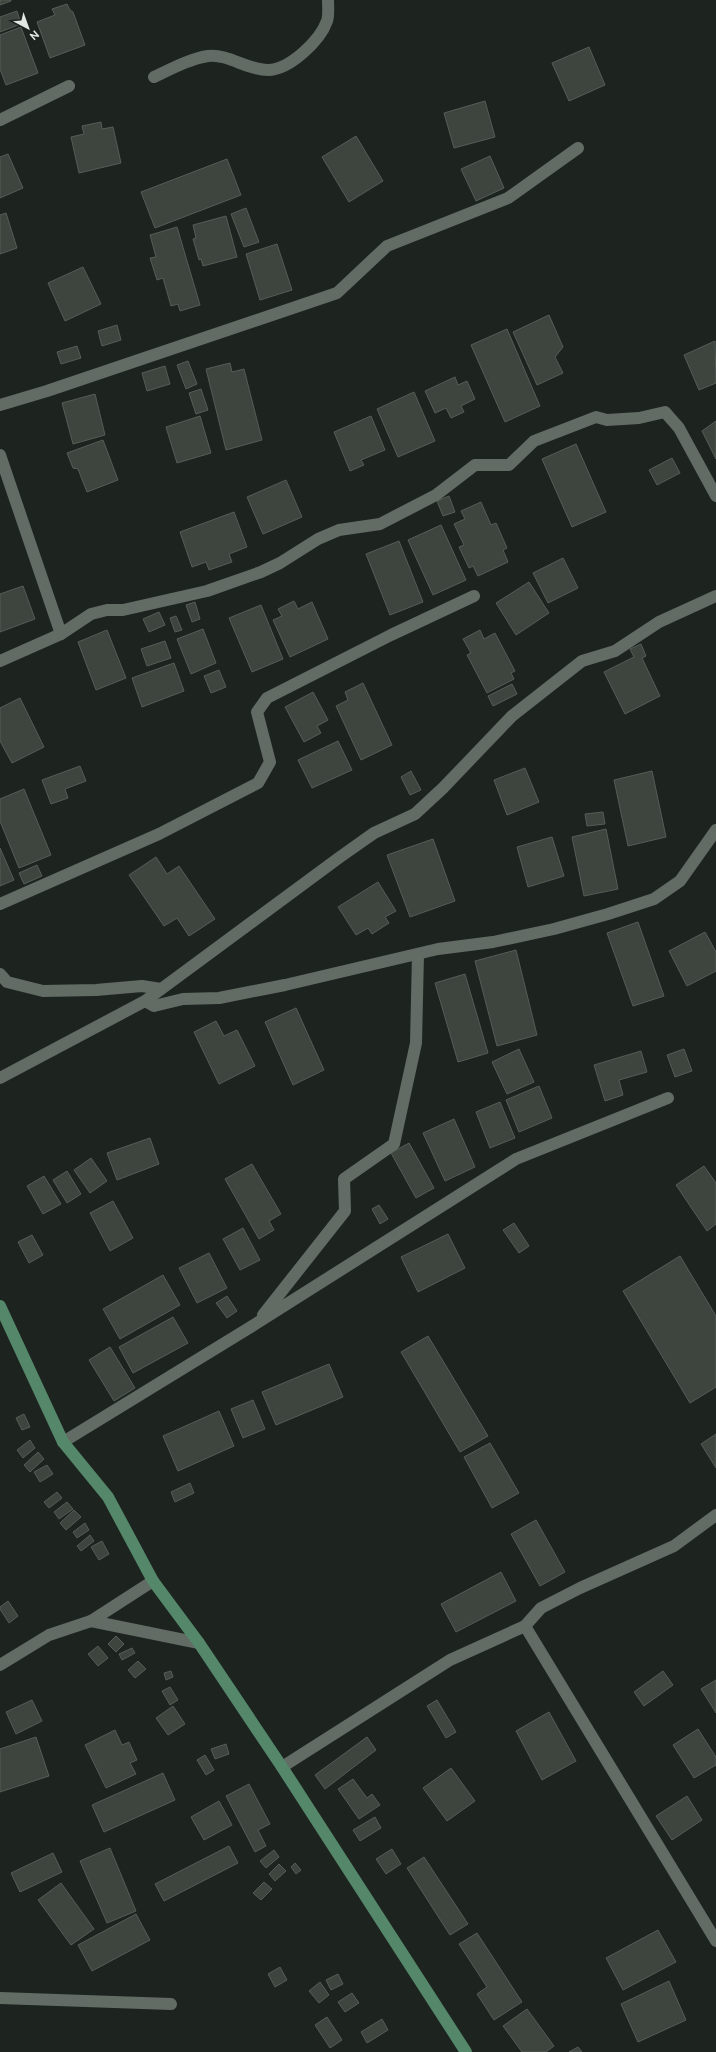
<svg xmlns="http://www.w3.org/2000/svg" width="716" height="2052" font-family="Ubuntu,sans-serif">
<rect width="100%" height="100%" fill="#1d241f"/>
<g fill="#3e453f" stroke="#555d57">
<path d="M0 0H11V1L0 5Z"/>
<path d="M67 4 70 10 73 12 85 45 50 58 37 22 55 15 52 9Z"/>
<path d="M17 11 21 24 0 32V17Z"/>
<path d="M21 27 38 73 6 85 0 69V35Z"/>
<path d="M589 47 605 85 569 101 552 63Z"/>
<path d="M485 101 495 137 454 148 444 113Z"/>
<path d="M101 122 102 129 113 127 121 163 79 173 71 137 84 134 82 126Z"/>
<path d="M356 136 383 181 349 202 322 157Z"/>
<path d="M8 154 23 188 0 198V157Z"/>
<path d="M490 156 504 188 476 201 461 169Z"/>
<path d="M227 159 241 195 155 228 141 192Z"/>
<path d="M246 208 259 242 244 247 231 214Z"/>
<path d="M6 213 17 248 0 254V215Z"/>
<path d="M226 216 237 257 203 266 201 259 199 260 193 239 196 238 193 225Z"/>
<path d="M177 227 200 305 180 311 178 304 171 306 163 278 157 280 150 258 156 257 150 235Z"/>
<path d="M277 244 292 290 260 300 246 254Z"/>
<path d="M83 267 101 304 65 321 48 283Z"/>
<path d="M549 315 563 347 555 357 563 373 537 385 513 332Z"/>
<path d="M117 325 121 340 102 346 98 331Z"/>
<path d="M507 329 540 406 505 422 471 345Z"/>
<path d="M715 341 716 383 699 390 684 355Z"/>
<path d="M77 346 81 358 61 364 57 352Z"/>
<path d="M188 361 197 384 186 389 177 365Z"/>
<path d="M230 363 232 372 244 369 262 440 226 450 206 369Z"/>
<path d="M165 366 170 384 147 391 142 373Z"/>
<path d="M455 377 458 385 467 381 475 399 461 406 464 412 451 418 446 408 435 413 425 391Z"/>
<path d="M201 389 208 410 196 414 189 393Z"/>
<path d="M414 392 435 441 398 457 377 409Z"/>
<path d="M95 394 105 435 73 444 62 403Z"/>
<path d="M200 416 211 453 177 463 166 427Z"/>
<path d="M371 416 385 450 361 460 364 465 350 471 334 432Z"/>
<path d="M716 421V459L702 431Z"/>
<path d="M103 440 118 480 87 492 78 469 73 468 67 453Z"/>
<path d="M576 444 606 512 572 527 542 459Z"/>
<path d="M672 458 680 473 657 485 649 470Z"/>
<path d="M286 480 302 517 263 534 247 497Z"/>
<path d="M449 496 455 512 443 516 437 501Z"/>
<path d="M481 502 491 525 496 523 507 548 503 550 508 562 478 576 473 566 469 568 459 547 464 545 454 524 465 519 461 511Z"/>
<path d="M234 512 247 547 229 554 232 562 209 570 206 562 192 567 180 532Z"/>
<path d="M441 525 466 580 433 595 408 540Z"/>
<path d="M399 541 423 602 390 615 366 554Z"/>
<path d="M563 558 578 588 548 603 533 573Z"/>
<path d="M529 582 549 613 516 635 496 603Z"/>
<path d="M23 586 35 619 0 632V594Z"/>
<path d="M294 601 298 609 312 602 328 639 290 657 273 620 282 616 278 609Z"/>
<path d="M195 602 200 619 192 622 186 605Z"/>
<path d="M261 605 283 659 252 672 229 618Z"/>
<path d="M159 612 165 625 149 632 143 619Z"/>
<path d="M176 616 182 630 175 632 170 618Z"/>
<path d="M203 629 216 663 191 674 177 639Z"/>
<path d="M107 630 126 678 96 690 78 642Z"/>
<path d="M480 630 484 639 495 633 515 671 511 673 514 679 487 693 467 655 471 653 463 639Z"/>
<path d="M165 641 171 658 147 666 141 649Z"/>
<path d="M641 644 646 656 642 658 660 696 625 714 604 672 634 657 630 649Z"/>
<path d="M174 663 184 691 142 707 132 678Z"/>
<path d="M219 670 226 687 211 693 204 676Z"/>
<path d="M363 683 392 745 361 760 336 706 348 700 345 692Z"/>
<path d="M512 684 517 694 493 706 488 696Z"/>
<path d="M313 692 328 720 317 726 321 733 304 742 285 707Z"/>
<path d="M20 698 44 747 12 763 0 741V708Z"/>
<path d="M338 741 352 770 312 788 298 760Z"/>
<path d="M80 766 86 781 65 789 68 798 51 804 42 780Z"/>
<path d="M525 768 539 802 507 815 494 780Z"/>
<path d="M411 771 421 790 410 795 401 777Z"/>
<path d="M652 771 666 837 628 846 614 780Z"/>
<path d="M24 789 51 855 19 868 0 821V799Z"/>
<path d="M603 812 605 824 587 826 585 814Z"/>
<path d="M606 829 618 889 584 896 572 837Z"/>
<path d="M552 837 564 876 528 887 517 847Z"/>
<path d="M433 839 455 901 410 917 387 855Z"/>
<path d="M0 848 14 880 0 886Z"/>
<path d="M156 857 167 874 179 866 215 919 189 936 177 918 164 926 129 875Z"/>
<path d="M37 865 42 876 24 884 19 873Z"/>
<path d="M378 882 396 911 385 917 389 923 372 934 368 928 356 935 338 907Z"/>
<path d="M638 922 664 996 633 1006 607 933Z"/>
<path d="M705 932 716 952V971L687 986 669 951Z"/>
<path d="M516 950 537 1035 497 1046 475 961Z"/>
<path d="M465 974 488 1053 458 1062 435 983Z"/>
<path d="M296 1008 324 1070 293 1085 265 1022Z"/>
<path d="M216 1021 224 1036 237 1030 255 1066 219 1084 194 1032Z"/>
<path d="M519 1049 534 1082 507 1094 492 1062Z"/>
<path d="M684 1049 692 1071 675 1077 667 1055Z"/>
<path d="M641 1051 647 1072 619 1080 623 1095 605 1101 594 1065Z"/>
<path d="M539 1086 552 1118 519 1132 506 1100Z"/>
<path d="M500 1102 515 1138 490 1148 476 1112Z"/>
<path d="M454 1119 475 1167 445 1181 423 1133Z"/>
<path d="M150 1138 159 1164 117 1180 107 1153Z"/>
<path d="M409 1143 434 1188 416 1198 391 1153Z"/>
<path d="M91 1158 107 1181 90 1193 74 1170Z"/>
<path d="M252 1164 281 1214 269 1221 274 1230 259 1239 225 1179Z"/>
<path d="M704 1166 716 1183V1224L707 1231 676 1185Z"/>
<path d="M67 1171 81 1194 67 1203 53 1180Z"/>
<path d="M44 1176 61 1204 43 1214 27 1186Z"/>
<path d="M113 1201 133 1238 110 1251 90 1213Z"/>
<path d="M379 1205 388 1219 380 1224 372 1209Z"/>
<path d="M514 1223 529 1246 519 1253 503 1230Z"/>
<path d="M243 1228 260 1260 240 1270 223 1239Z"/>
<path d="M448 1234 465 1268 418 1292 401 1257Z"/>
<path d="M32 1235 43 1255 29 1263 18 1242Z"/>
<path d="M209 1253 227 1288 197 1303 179 1268Z"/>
<path d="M680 1256 716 1316V1387L690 1403 623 1291Z"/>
<path d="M163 1275 180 1305 120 1339 103 1309Z"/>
<path d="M227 1296 237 1311 227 1318 216 1303Z"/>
<path d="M173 1317 188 1343 133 1373 119 1347Z"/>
<path d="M428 1336 488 1436 460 1452 401 1352Z"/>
<path d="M110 1347 135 1388 114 1401 89 1360Z"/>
<path d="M329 1364 343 1397 276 1425 262 1392Z"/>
<path d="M253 1400 265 1429 243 1438 231 1409Z"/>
<path d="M219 1411 234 1446 178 1471 163 1436Z"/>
<path d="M24 1414 30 1427 22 1430 16 1418Z"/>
<path d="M716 1434V1468L701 1444Z"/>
<path d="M30 1440 35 1448 23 1458 17 1450Z"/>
<path d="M490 1443 519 1493 492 1508 464 1457Z"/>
<path d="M38 1452 44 1459 30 1472 24 1465Z"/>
<path d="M47 1465 53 1474 40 1482 34 1472Z"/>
<path d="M190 1483 194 1493 175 1502 171 1492Z"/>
<path d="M57 1492 62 1498 49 1508 44 1502Z"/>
<path d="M67 1502 73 1509 59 1519 54 1512Z"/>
<path d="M74 1510 81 1517 66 1530 60 1523Z"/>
<path d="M536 1520 565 1572 540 1586 511 1534Z"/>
<path d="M85 1523 89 1530 77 1538 73 1532Z"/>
<path d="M90 1535 94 1541 81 1551 77 1546Z"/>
<path d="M102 1541 109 1554 99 1560 91 1547Z"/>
<path d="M501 1572 516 1601 456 1632 441 1604Z"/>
<path d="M8 1601 18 1616 9 1623 0 1609V1607Z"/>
<path d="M116 1636 124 1644 116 1652 108 1644Z"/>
<path d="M98 1646 108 1658 98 1666 88 1654Z"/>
<path d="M132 1648 135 1653 122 1660 119 1654Z"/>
<path d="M138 1661 146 1669 135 1678 128 1670Z"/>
<path d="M171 1671 173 1677 166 1680 164 1673Z"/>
<path d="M663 1671 673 1685 644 1706 634 1692Z"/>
<path d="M716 1680V1713L701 1689Z"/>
<path d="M170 1687 178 1700 170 1705 162 1691Z"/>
<path d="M32 1700 42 1721 16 1734 6 1712Z"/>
<path d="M437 1700 456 1732 446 1738 427 1706Z"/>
<path d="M173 1706 185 1724 168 1735 156 1718Z"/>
<path d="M549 1712 576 1761 542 1780 516 1731Z"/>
<path d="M698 1729 716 1757V1765L694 1778 673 1745Z"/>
<path d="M115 1730 122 1745 129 1742 137 1760 130 1763 136 1774 106 1788 85 1745Z"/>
<path d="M36 1737 49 1776 0 1792V1749Z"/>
<path d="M367 1737 376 1750 325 1789 315 1775Z"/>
<path d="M226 1744 229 1754 215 1759 211 1749Z"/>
<path d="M205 1755 214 1770 206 1775 197 1760Z"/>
<path d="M451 1768 475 1801 447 1821 423 1788Z"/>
<path d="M163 1773 175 1800 104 1832 92 1805Z"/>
<path d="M353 1779 367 1798 372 1794 380 1805 359 1819 338 1789Z"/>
<path d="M249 1784 270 1824 258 1830 266 1846 255 1852 226 1796Z"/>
<path d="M687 1796 702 1820 672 1840 656 1816Z"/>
<path d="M219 1801 232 1825 204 1840 191 1817Z"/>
<path d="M375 1817 381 1828 360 1841 353 1830Z"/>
<path d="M229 1846 238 1863 164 1901 155 1884Z"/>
<path d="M110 1848 136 1911 107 1923 80 1861Z"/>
<path d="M392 1849 401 1864 386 1874 376 1859Z"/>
<path d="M274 1850 279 1857 266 1868 260 1861Z"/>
<path d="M53 1853 62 1872 20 1892 11 1873Z"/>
<path d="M424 1857 468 1924 450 1935 407 1868Z"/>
<path d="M295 1863 301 1870 296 1874 291 1867Z"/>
<path d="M279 1864 286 1871 275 1881 269 1874Z"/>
<path d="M264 1882 272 1889 261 1900 253 1893Z"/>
<path d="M61 1883 94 1929 71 1945 38 1900Z"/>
<path d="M136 1914 150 1940 92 1971 78 1945Z"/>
<path d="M658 1930 676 1962 623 1990 606 1958Z"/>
<path d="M477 1933 522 2002 494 2020 477 1994 487 1987 459 1944Z"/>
<path d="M280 1967 287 1980 275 1987 268 1974Z"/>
<path d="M338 1974 343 1984 331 1990 326 1980Z"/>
<path d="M669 1981 686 2020 638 2042 621 2004Z"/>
<path d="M320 1982 329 1995 319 2003 309 1991Z"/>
<path d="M352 1993 359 2003 345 2012 338 2002Z"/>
<path d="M527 2009 554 2046 546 2052H522L503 2026Z"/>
<path d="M327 2017 342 2040 330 2048 315 2025Z"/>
<path d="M382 2019 388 2030 367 2043 361 2032Z"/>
<path d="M578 2047 582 2052H569Z"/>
</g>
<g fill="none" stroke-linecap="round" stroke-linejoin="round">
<g stroke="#636b65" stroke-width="12">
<path d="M154 77C171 69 189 59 208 56 230 54 246 70 268 70 289 70 320 41 327 21 329 16 328 6 328 0"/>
<path d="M0 120 69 86"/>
<path d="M0 405 47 391 337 293 387 246 508 198 578 148"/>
<path d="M0 455 61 634"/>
<path d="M0 661 61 634 91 614 107 610H123L207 591 261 572 280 563 318 539 339 530 380 524 436 495 475 465H509L534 441 596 417 607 420 639 418 665 412 679 428 716 496"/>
<path d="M0 904 159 834 258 783 270 762 257 712 267 698 391 635 474 596"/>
<path d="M0 974 7 982 43 991 96 990 142 986 161 989"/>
<path d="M145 1001 340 857 374 833 415 814 443 788 512 716 582 661 615 651 659 622 716 596"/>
<path d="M0 1078 145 1001 154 1006 183 999 219 998 285 985 438 949 493 942 554 929 608 914 654 899 680 881 716 830"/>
<path d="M263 1315 345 1211 344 1179 394 1144 416 1043 418 954"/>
<path d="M63 1442 257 1323 516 1159 668 1098"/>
<path d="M91 1621 199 1643"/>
<path d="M525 1626 716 1941"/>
<path d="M0 1665 49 1635 91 1621 153 1581"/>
<path d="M282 1767 450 1660 525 1626 541 1608 580 1588 674 1546 716 1515"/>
<path d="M0 1998 171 2004"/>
</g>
<path stroke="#55876a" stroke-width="12" d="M0 1306 63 1442 108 1497 153 1581 199 1643 282 1767 466 2052"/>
</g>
<g transform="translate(28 28) rotate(139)" stroke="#1d241f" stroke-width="3" paint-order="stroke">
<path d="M0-3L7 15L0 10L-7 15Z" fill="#e3e7e4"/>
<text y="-6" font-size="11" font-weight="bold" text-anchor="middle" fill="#e3e7e4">N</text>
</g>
</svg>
